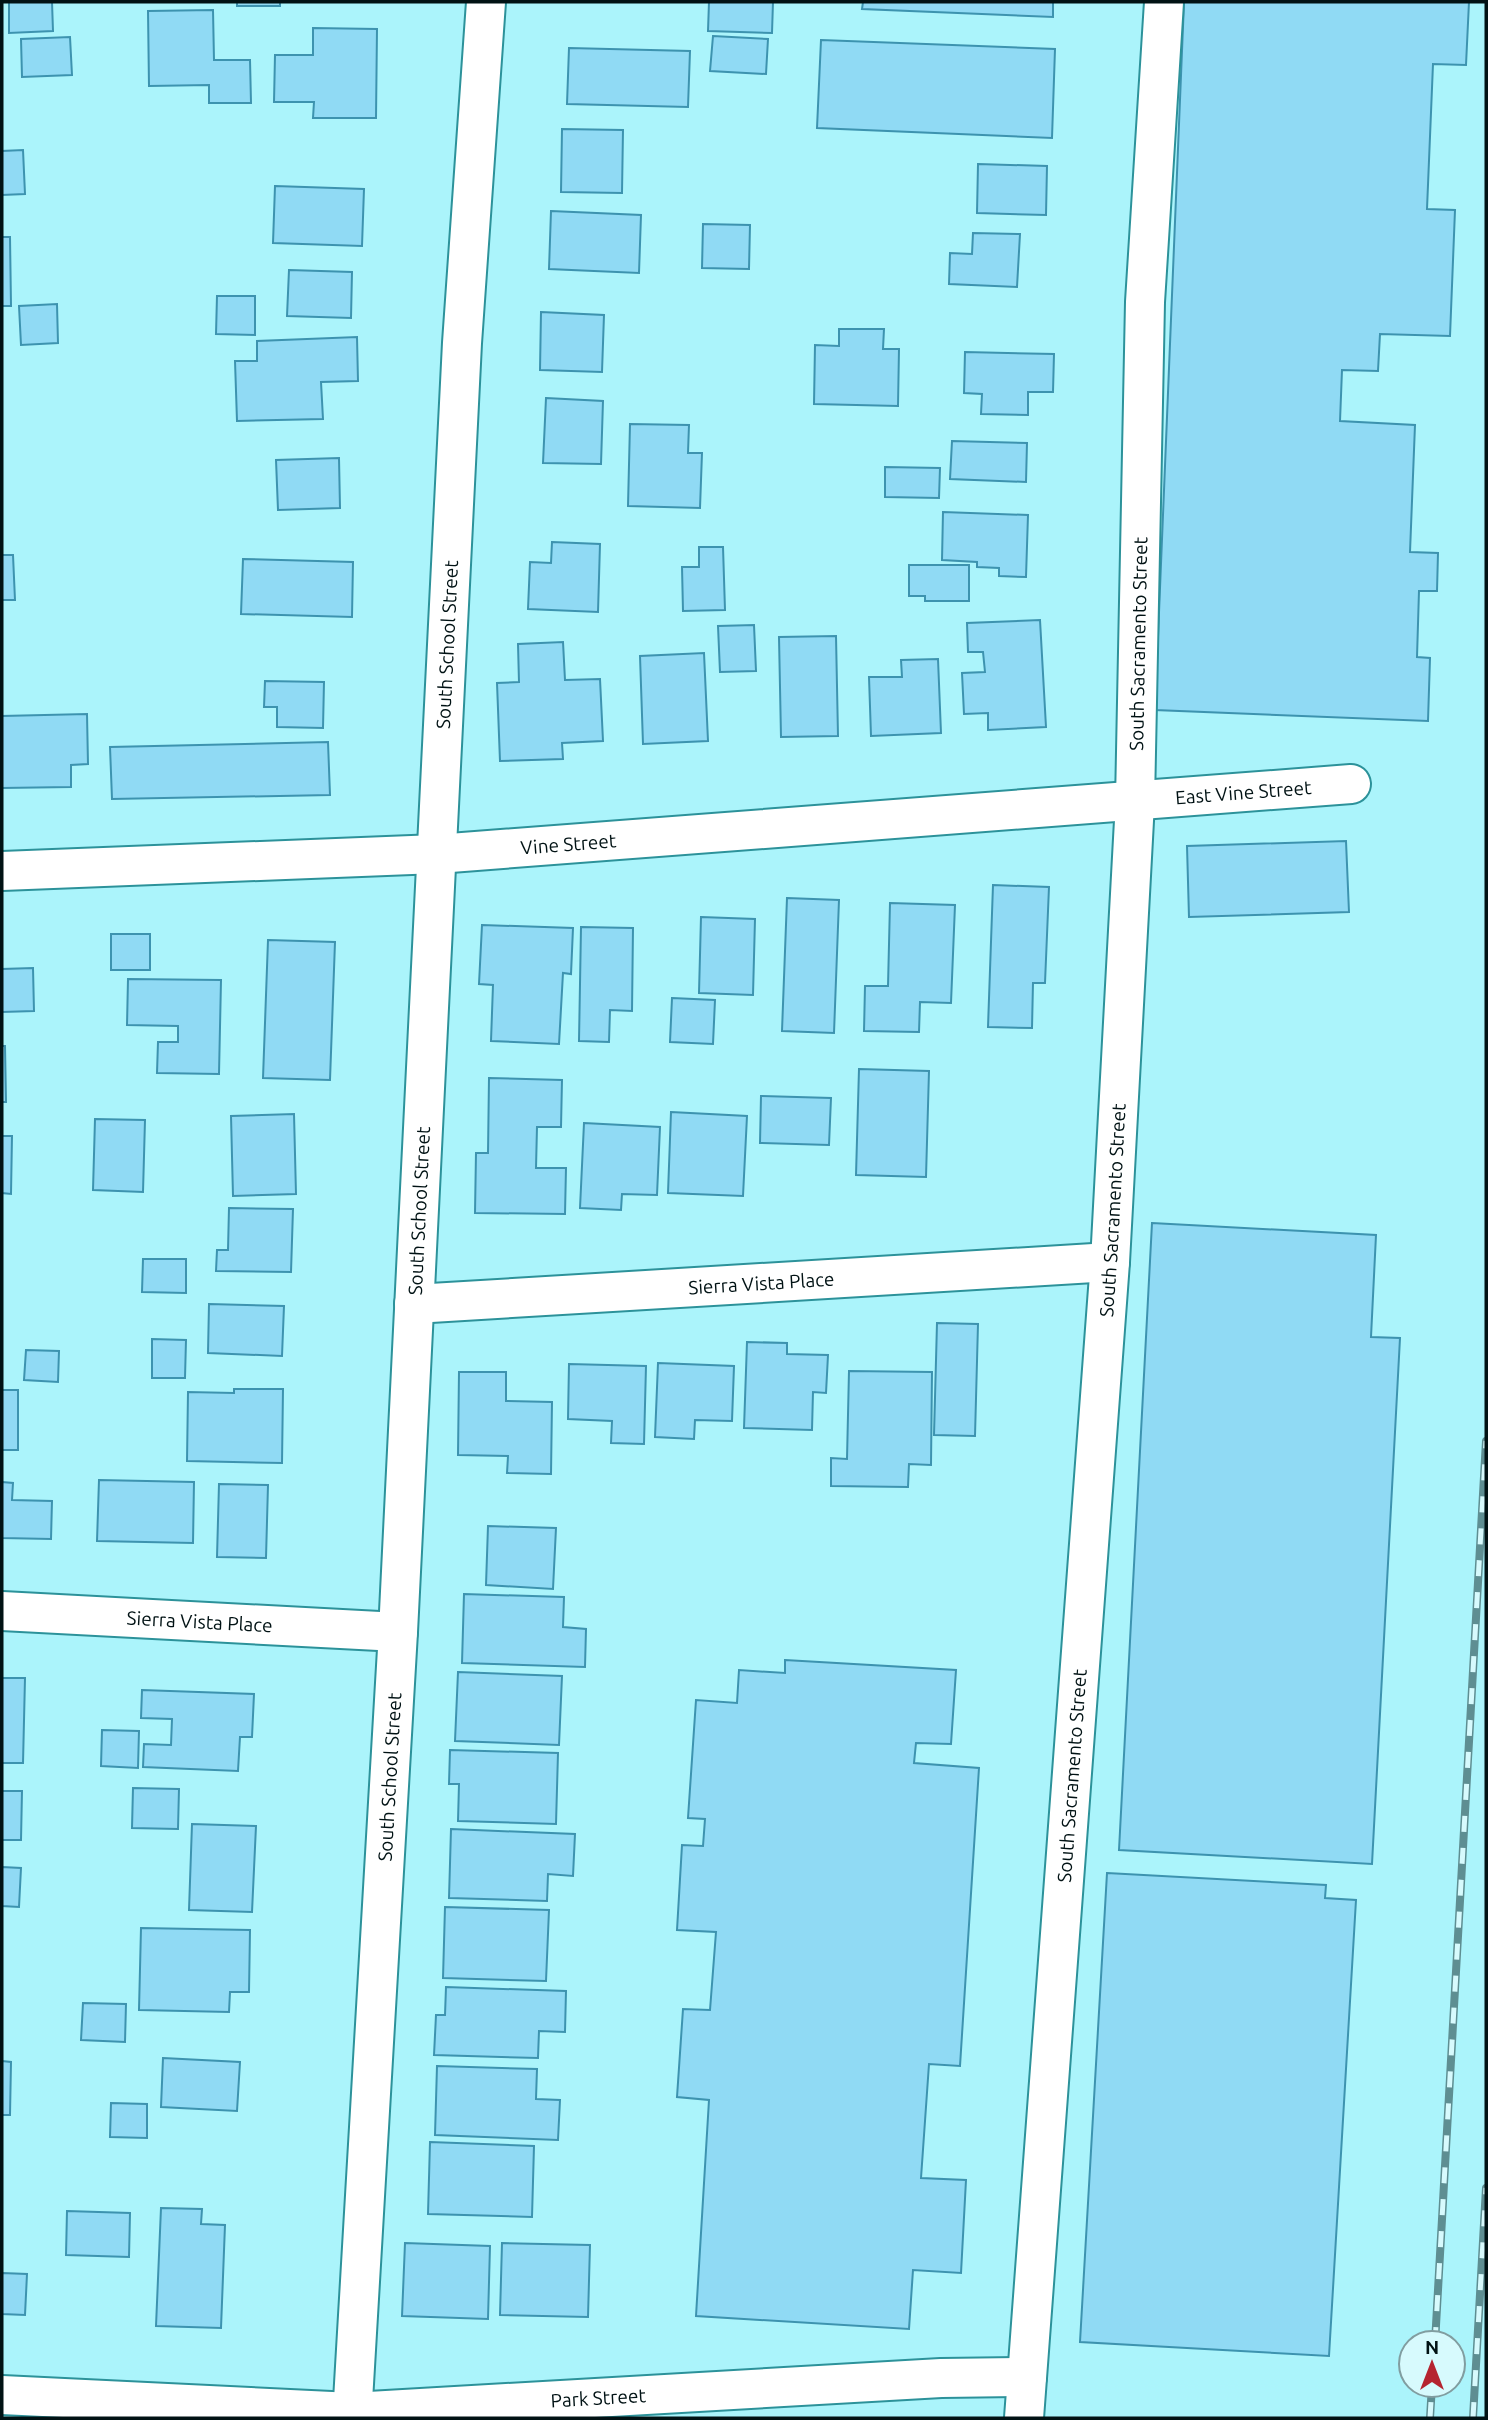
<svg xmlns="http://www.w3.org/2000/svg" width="1488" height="2420" font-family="Ubuntu,sans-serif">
<rect width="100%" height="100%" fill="#abf4fb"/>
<g fill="#90daf4" stroke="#3d93af" stroke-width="2">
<path d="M9 2H52L53 31 9 33Z"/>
<rect x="237" y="2" width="43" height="4"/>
<path d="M709 2H773L772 33 708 31Z"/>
<path d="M863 2H1053V17L862 9Z"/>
<path d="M1184 2H1469L1466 65 1433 64 1427 209 1455 210 1450 336 1380 334 1378 371 1342 370 1340 421 1415 425 1410 552 1438 553 1437 591H1419L1417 657 1430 658 1428 721 1155 710Z"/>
<path d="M213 10 214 60H250L251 103H209V85L149 86 148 11Z"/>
<path d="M313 28 377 29 376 118H313L314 102H274L275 55H313Z"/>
<path d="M713 36 768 39 766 74 710 71Z"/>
<path d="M70 37 72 75 22 77 21 39Z"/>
<path d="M821 40 1055 49 1052 138 817 128Z"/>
<path d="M569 48 690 51 688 107 567 104Z"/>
<path d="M562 129 623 130 622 193 561 192Z"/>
<path d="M23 150 25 194 2 195V151Z"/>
<path d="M978 164 1047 166 1046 215 977 213Z"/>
<path d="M275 186 364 189 362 246 273 243Z"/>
<path d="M551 211 641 215 639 273 549 269Z"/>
<path d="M703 224 750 225 749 269 702 268Z"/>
<path d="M973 233 1020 234 1017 287 949 284 950 253 972 254Z"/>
<path d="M2 237H10L11 306H2Z"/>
<path d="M289 270 352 272 351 318 287 316Z"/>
<path d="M217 296H255V335L216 334Z"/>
<path d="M57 304 58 343 21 345 19 306Z"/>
<path d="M541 312 604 315 602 372 540 370Z"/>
<path d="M839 329H884L883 349H899L898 406 814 404 815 345 839 346Z"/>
<path d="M357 337 358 381 321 382 323 419 237 421 235 361H257V341Z"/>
<path d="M965 352 1054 354 1053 392H1028V415L981 414 982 394 964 393Z"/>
<path d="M546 398 603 401 601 464 543 463Z"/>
<path d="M630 424 689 425 688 453H702L700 508 628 506Z"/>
<path d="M952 441 1027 443 1026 482 950 479Z"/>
<path d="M339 458 340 508 278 510 276 460Z"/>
<path d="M885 467 940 468 939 498 885 497Z"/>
<path d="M943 512 1028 515 1026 577 999 576V568L977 567V562L942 560Z"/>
<path d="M552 542 600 544 598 612 528 609 530 562 551 563Z"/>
<path d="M699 547H723L725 610 683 611 682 567H699Z"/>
<path d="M2 555H13L15 600H2Z"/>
<path d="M243 559 353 562 352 617 241 614Z"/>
<path d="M909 565H969V601H925V596H909Z"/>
<path d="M1040 620 1046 727 988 730V713L964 714 962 673 985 672 983 652H968L967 623Z"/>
<path d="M754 625 756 671 720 672 718 626Z"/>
<path d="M836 636 838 736 781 737 779 637Z"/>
<path d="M563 642 565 680 600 679 603 741 562 743 563 759 500 761 497 683 519 682 518 644Z"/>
<path d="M704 653 708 741 643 744 640 656Z"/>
<path d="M938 659 941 733 871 736 869 677H902L901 660Z"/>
<path d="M265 681 324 682 323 728 277 727V707H264Z"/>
<path d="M87 714 88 764 71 765V787L2 788V716Z"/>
<path d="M328 742 330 795 112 799 110 747Z"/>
<path d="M1346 841 1349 912 1189 917 1187 846Z"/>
<path d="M993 885 1049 887 1045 983H1033L1032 1028 988 1027Z"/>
<path d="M787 898 839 900 834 1033 782 1031Z"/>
<path d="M890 903 955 905 951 1003 920 1002 919 1032 864 1031 865 986H888Z"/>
<path d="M701 917 755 919 753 995 699 993Z"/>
<path d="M482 925 573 928 571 974 563 973 559 1044 491 1041 493 985 479 984Z"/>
<path d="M581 927 633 928 632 1011 610 1010 609 1042 579 1041Z"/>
<rect x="111" y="934" width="39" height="36"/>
<path d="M268 940 335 942 330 1080 263 1078Z"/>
<path d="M33 968 34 1011 2 1012V969Z"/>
<path d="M128 979 221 980 219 1074 157 1073 158 1042H178V1026L127 1025Z"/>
<path d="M672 998 715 1000 713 1044 670 1042Z"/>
<path d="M2 1046H5L6 1102H2Z"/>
<path d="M859 1069 929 1071 926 1177 856 1175Z"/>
<path d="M489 1078 562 1080 561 1127H537L536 1168H566L565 1214 475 1213 476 1153H488Z"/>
<path d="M761 1096 831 1098 829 1145 760 1143Z"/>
<path d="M671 1112 747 1116 743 1196 668 1193Z"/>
<path d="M294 1114 296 1194 233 1196 231 1116Z"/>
<path d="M95 1119 145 1120 143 1192 93 1190Z"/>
<path d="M584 1123 660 1127 657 1195 622 1194 621 1210 580 1208Z"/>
<path d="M2 1136H12L11 1194 2 1193Z"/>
<path d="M229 1208 293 1209 291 1272 216 1271 217 1250H228Z"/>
<path d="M1152 1223 1376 1235 1371 1337 1400 1338 1372 1864 1119 1850Z"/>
<path d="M143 1259H186V1293L142 1292Z"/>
<path d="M209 1304 284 1306 282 1356 208 1353Z"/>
<path d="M937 1323 978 1324 975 1436 934 1435Z"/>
<path d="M152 1339 186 1340 185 1378H152Z"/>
<path d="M747 1342 787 1343V1354L828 1355 826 1393 813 1392 812 1430 744 1428Z"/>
<path d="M26 1350 59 1351 58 1382 24 1380Z"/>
<path d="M658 1363 734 1366 732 1421 695 1420 694 1439 655 1437Z"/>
<path d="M569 1364 646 1366 644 1444 611 1443 612 1421 568 1419Z"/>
<path d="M849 1371 932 1372 931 1465 909 1464 908 1487 831 1486V1458L847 1459Z"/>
<path d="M459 1372H506V1401L552 1402 551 1474 507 1473 508 1456 458 1455Z"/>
<path d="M234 1389H283L282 1463 187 1461 188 1392 234 1393Z"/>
<rect x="2" y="1390" width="16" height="60"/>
<path d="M99 1480 194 1482 193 1543 97 1541Z"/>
<path d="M2 1482 13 1483 12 1500 52 1501 51 1539 2 1538Z"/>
<path d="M219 1484 268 1485 266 1558 217 1557Z"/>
<path d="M488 1526 556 1528 553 1589 486 1585Z"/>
<path d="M464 1594 564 1597 563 1627 586 1629 585 1667 462 1663Z"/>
<path d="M785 1660 956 1670 951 1744 916 1743 914 1763 979 1768 960 2066 929 2064 921 2178 966 2180 961 2273 913 2270 909 2329 696 2316 709 2100 677 2097 683 2009 710 2010 716 1932 677 1930 682 1845 703 1846 705 1819 688 1818 696 1700 737 1703 739 1670 785 1673Z"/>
<path d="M458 1672 562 1676 559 1745 455 1741Z"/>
<path d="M2 1678H25L23 1763H2Z"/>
<path d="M142 1690 254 1694 252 1737H240L238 1771 143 1767 144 1744 171 1745 172 1719 141 1718Z"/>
<path d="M102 1730 139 1731 138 1768 101 1766Z"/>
<path d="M450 1750 558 1753 556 1824 458 1821 459 1784H449Z"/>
<path d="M133 1788 179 1789 178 1829 132 1828Z"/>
<path d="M2 1791H22L21 1840H2Z"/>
<path d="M192 1824 256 1826 252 1912 189 1910Z"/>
<path d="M451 1829 575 1834 573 1876 548 1874 547 1901 449 1898Z"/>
<path d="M2 1867 21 1868 19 1907 2 1906Z"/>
<path d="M1107 1873 1326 1885 1325 1898 1356 1900 1329 2356 1080 2342Z"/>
<path d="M445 1907 549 1910 546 1981 443 1978Z"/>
<path d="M141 1928 250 1930 249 1992H230L229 2012 139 2010Z"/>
<path d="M446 1987 566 1991 565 2032 539 2031 538 2058 434 2055 436 2015H445Z"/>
<path d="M83 2003 126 2004 125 2042 81 2040Z"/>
<path d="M163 2058 240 2062 237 2111 161 2107Z"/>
<path d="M2 2061 11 2062 10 2115H2Z"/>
<path d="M437 2066 537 2069 536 2099 560 2100 558 2140 435 2135Z"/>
<path d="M111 2103 147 2104V2138L110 2137Z"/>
<path d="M430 2142 534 2146 532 2217 428 2214Z"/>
<path d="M161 2208 202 2209 201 2224 225 2225 221 2328 156 2326Z"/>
<path d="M67 2211 130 2213 129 2257 66 2255Z"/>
<path d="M405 2243 490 2246 488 2319 402 2316Z"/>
<path d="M502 2243 590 2245 588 2317 500 2315Z"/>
<path d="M2 2273 27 2274 25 2315 2 2314Z"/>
</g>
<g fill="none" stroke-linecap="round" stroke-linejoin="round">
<g stroke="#2c929a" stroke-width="42">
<g id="minor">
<path id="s1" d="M2 871 437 854 1351 784"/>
<path id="s2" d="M414 1304 1110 1262"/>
<path id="s3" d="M2 1611 398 1632"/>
<path id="s4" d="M2 2395 352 2412 941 2378 1027 2377"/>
<path id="s5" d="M352 2418 398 1632 462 343 486 2"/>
<path id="s6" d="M1024 2418 1110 1262 1135 802 1145 302 1164 2"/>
</g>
</g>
<use href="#minor" stroke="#fff" stroke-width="38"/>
<g stroke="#5e8e92" stroke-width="8">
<g id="rail">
<path d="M1435 2343 1486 1441"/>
<path d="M1430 2418 1432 2385"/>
<path d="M1473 2418 1486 2188"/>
</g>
</g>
<use href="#rail" stroke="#d7fafd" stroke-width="5" stroke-dasharray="16" stroke-linecap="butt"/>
</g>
<g text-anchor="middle" stroke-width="7" stroke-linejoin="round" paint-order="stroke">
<g font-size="19" fill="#011214" stroke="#d7fafd">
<text dy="7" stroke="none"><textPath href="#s5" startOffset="1776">South School Street</textPath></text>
<text dy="7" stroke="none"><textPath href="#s6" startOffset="1778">South Sacramento Street</textPath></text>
<text dy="7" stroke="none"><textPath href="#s1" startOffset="1244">East Vine Street</textPath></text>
<text dy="7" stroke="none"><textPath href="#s1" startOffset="567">Vine Street</textPath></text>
<text dy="7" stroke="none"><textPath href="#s5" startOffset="1209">South School Street</textPath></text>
<text dy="7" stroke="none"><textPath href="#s6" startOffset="1211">South Sacramento Street</textPath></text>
<text dy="7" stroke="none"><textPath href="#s2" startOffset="348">Sierra Vista Place</textPath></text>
<text dy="7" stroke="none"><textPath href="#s3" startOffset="198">Sierra Vista Place</textPath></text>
<text dy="7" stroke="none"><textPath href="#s5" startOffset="642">South School Street</textPath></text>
<text dy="7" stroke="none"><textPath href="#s6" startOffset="644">South Sacramento Street</textPath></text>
<text dy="7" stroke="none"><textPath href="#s4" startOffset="597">Park Street</textPath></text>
</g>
</g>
<rect width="1488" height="2420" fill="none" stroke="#011214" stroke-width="7"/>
<g transform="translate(1432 2364)"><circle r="33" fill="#d7fafd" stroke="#819da0" stroke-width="2"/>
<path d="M0-5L12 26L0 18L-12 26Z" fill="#b52430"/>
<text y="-10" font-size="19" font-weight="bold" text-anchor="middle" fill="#011214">N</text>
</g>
</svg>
